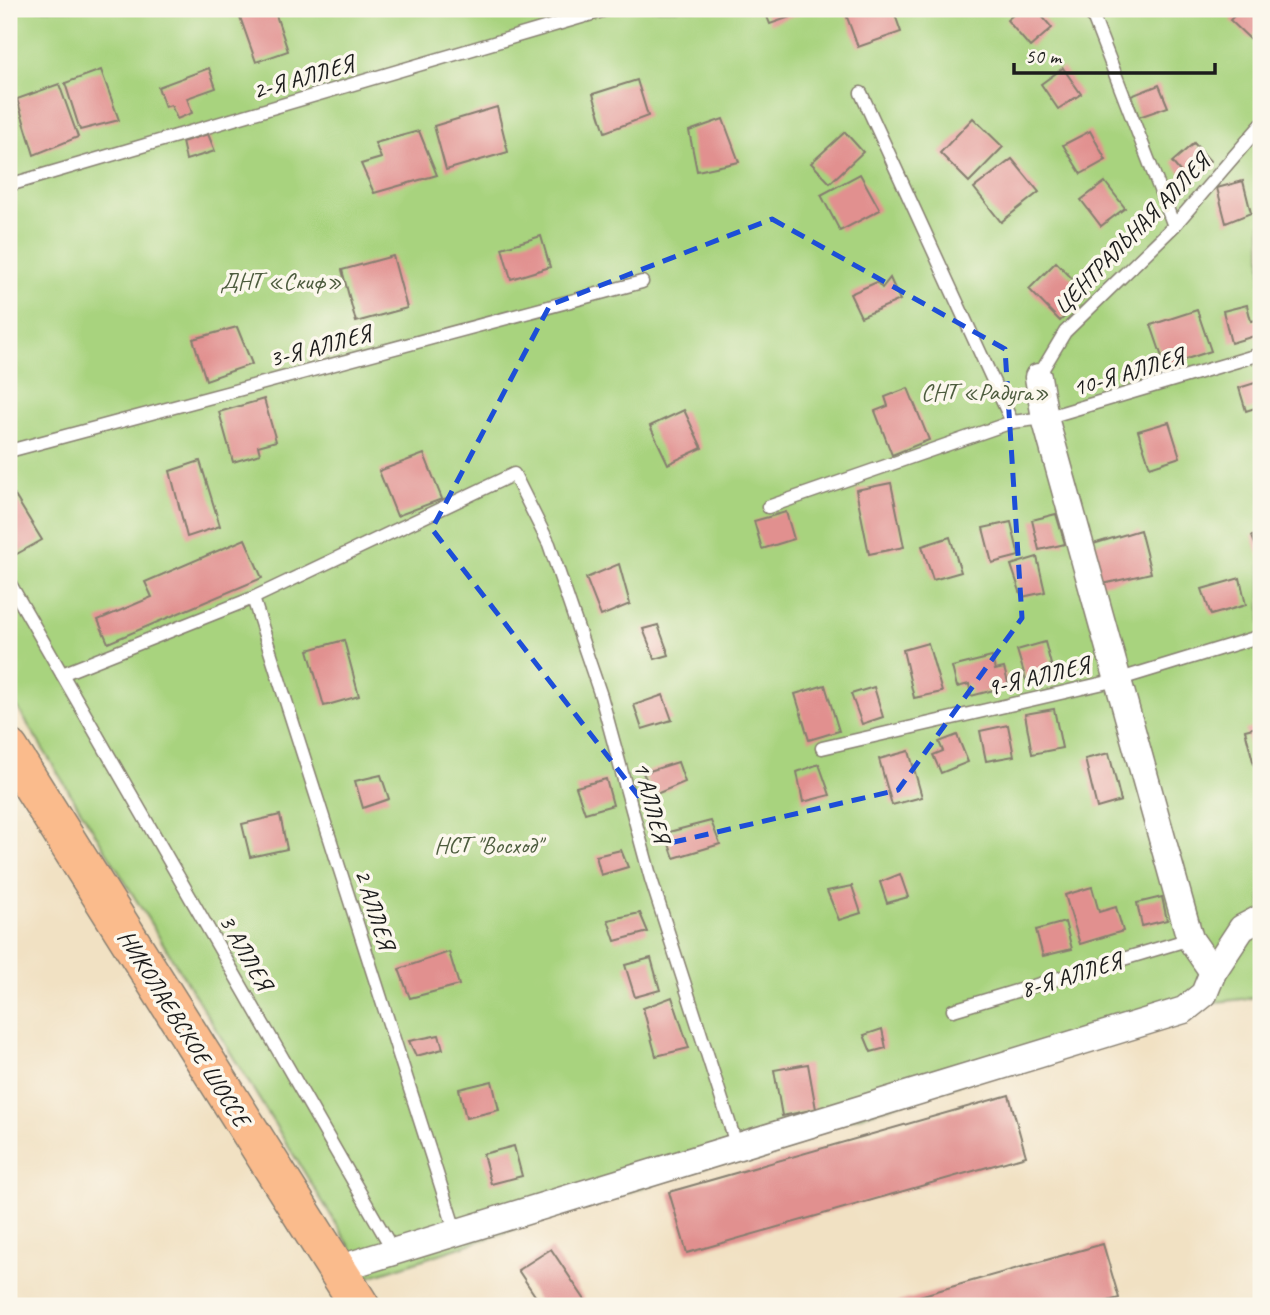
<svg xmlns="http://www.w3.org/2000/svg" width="1270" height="1315" font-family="Caveat,sans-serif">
<rect width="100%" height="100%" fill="#fbf7ec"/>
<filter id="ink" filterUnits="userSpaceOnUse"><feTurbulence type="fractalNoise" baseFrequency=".0143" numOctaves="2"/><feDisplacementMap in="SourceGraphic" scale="14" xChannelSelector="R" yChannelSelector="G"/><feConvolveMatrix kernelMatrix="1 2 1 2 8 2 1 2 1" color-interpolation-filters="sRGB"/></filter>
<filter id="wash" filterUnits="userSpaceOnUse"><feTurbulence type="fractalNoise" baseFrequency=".00686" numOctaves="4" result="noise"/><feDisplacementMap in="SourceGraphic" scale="28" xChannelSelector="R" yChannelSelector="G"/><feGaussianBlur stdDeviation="1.57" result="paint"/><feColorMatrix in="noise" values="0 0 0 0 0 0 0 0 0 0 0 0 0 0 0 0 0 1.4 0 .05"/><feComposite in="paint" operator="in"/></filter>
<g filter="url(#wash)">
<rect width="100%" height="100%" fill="#f1e1c3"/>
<path fill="#a8d37e" stroke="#62784d" stroke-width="2" d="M9 9H1261V997L1207 1003 369 1277 9 694Z"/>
<g id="blocks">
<g fill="#e1908f">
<path d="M266 9H274L288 51 256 62 240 17Z"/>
<path d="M764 9H797L799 14 770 24Z"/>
<path d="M844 9H893L901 32 858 47Z"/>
<path d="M897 9H914V10L898 14Z"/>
<path d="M1020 9H1036L1052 28 1030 47 1007 20Z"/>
<path d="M1241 9H1261V28L1250 39 1230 20Z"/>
<path d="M209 68 216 88 187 98 192 113 177 119 171 105 165 107 158 87Z"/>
<path d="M1063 68 1081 94 1058 109 1041 84Z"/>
<path d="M101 70 119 120 80 130 65 83Z"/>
<path d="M637 80 648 116 605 132 593 94Z"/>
<path d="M59 84 78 137 34 155 17 99Z"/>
<path d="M1159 85 1168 107 1139 117 1131 96Z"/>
<path d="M497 107 508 152 446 170 434 126Z"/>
<path d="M973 118 1003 147 969 182 940 153Z"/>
<path d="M723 119 739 162 697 171 689 131Z"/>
<path d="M419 131 437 175 374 193 361 164 381 158 375 143Z"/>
<path d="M1090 131 1106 160 1081 174 1063 145Z"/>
<path d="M845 132 863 152 830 183 811 163Z"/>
<path d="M208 134 215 151 186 160 182 142Z"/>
<path d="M1194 143 1210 161 1187 180 1172 162Z"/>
<path d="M1012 159 1039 192 1001 222 974 188Z"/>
<path d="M860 174 880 210 840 231 821 195Z"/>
<path d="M1243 181 1251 213 1226 223 1217 188Z"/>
<path d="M1105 182 1125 208 1101 226 1081 200Z"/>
<path d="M541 236 550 267 511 279 502 248Z"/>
<path d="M393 256 407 308 356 322 342 270Z"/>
<path d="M1056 262 1088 295 1060 321 1029 289Z"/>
<path d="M890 278 900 300 861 317 850 294 877 282 882 288Z"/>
<path d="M1247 305 1251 321 1261 319V334L1231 343 1223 311Z"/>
<path d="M1197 310 1211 351 1165 366 1151 325Z"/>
<path d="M237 327 252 364 206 380 193 339Z"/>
<path d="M1261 381V406L1246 411 1239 388Z"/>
<path d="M908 388 929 440 892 455 875 411 888 406 885 397Z"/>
<path d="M264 399 276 441 258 446 260 454 233 462 219 412Z"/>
<path d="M684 410 702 448 668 464 650 426Z"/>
<path d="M1169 422 1180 457 1150 467 1138 431Z"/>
<path d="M424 454 442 499 397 516 379 471Z"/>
<path d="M200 461 220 526 187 537 170 471Z"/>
<path d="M891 483 904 547 869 554 856 490Z"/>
<path d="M9 486 42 540 15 555 9 545Z"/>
<path d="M786 512 794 539 762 549 754 521Z"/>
<path d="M1056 514 1065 544 1039 550 1032 520Z"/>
<path d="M1011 522 1019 556 992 563 983 528Z"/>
<path d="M1140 530 1151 573 1094 586 1083 547Z"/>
<path d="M1261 533V561L1252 536Z"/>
<path d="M950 537 961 572 933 580 922 546Z"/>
<path d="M245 539 262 578 108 643 98 620 152 597 145 582Z"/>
<path d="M1037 557 1045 592 1022 597 1011 565Z"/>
<path d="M619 564 630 604 601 616 586 578Z"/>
<path d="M1240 578 1246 605 1211 615 1202 589Z"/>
<path d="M658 625 669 655 655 659 643 629Z"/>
<path d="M344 640 359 696 324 706 308 650Z"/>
<path d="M1045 642 1053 672 1026 680 1017 650Z"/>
<path d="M928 643 942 692 914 698 903 650Z"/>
<path d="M992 657 995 670 1004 668 1009 686 971 696 969 684 957 687 952 667Z"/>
<path d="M825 685 839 731 809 740 795 694Z"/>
<path d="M874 687 883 717 862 724 851 694Z"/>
<path d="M663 695 672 720 642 729 634 705Z"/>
<path d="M1054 709 1062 748 1032 754 1025 714Z"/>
<path d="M1008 725 1014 756 986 761 980 731Z"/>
<path d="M1261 726V762L1254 765 1245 730Z"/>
<path d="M957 735 968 762 941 773 933 755 943 751 939 742Z"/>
<path d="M909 751 922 797 892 805 879 759Z"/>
<path d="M1109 753 1121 801 1097 808 1085 759Z"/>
<path d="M678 762 685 782 654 795 643 773Z"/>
<path d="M819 764 830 795 803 802 797 772Z"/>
<path d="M381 775 389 799 363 808 355 781Z"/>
<path d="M606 779 613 805 585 813 576 787Z"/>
<path d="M280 815 287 849 250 857 242 824Z"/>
<path d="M711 821 720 844 674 858 665 833Z"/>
<path d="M621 850 628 867 601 875 596 856Z"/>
<path d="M900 874 908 897 887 903 880 882Z"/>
<path d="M852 886 861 913 839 920 827 891Z"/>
<path d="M1092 887 1099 912 1116 907 1123 931 1080 944 1065 895Z"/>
<path d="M1162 897 1167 920 1142 926 1137 903Z"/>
<path d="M640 913 648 932 615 941 608 920Z"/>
<path d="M1065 922 1072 949 1043 956 1036 930Z"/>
<path d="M449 952 459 985 410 998 399 969Z"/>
<path d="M651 958 660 990 635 997 625 965Z"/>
<path d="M672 997 689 1048 656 1056 643 1008Z"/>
<path d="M882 1029 886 1048 871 1052 864 1035Z"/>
<path d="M439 1035 443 1049 416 1056 409 1041Z"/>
<path d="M808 1064 816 1109 782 1116 774 1070Z"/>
<path d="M492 1081 499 1110 466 1118 459 1089Z"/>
<path d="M1009 1095 1026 1156 687 1253 669 1192Z"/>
<path d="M514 1146 522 1176 491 1184 483 1154Z"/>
<path d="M1103 1244 1119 1298 1090 1306H884Z"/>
<path d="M551 1249 589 1306H542L518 1270Z"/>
</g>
</g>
</g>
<g filter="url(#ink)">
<use href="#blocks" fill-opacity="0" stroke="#867e70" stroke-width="2"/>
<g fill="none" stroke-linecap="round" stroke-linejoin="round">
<g stroke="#867e70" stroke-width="15">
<g id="lane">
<path d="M1090 9 1174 226"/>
<path d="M861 93 1012 422"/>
<path d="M9 185 609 9"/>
<path d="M1038 377 1065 332 1174 226 1261 125"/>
<path d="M9 451 642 282"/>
<path d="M768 507 1012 422 1045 418 1261 354"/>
<path d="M9 582 394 1252"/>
<path d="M253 598 456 1233"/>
<path d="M62 674 253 598 514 474 549 544 601 696 651 879 737 1147"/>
<path d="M822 748 1117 680 1261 636"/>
<path d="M953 1010 1190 939"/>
</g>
</g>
<g stroke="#867e70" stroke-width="29">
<g id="street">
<path d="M1038 377 1045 418 1190 939 1213 972"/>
<path d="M337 1269 1184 1010 1204 994 1213 972 1242 928 1261 918"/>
</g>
</g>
<g stroke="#867e70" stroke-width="41">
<path id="primary" d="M9 749 360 1306"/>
</g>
<use href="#lane" stroke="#fff" stroke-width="12"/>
<use href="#street" stroke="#fff" stroke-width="26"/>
<use href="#primary" stroke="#fabb8c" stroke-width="38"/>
</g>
</g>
<path fill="none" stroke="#1d4ed8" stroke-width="5" stroke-dasharray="14 9" stroke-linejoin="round" d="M772 219 1005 349 1022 618 898 790 674 842 432 529 550 305Z"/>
<g text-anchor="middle" stroke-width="7" stroke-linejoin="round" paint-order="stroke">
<g font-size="24" fill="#1c1c1c" stroke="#fbf7ec">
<text transform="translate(303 77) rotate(-16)" y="8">2-Я АЛЛЕЯ</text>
<text transform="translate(1131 234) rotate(-46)" y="8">ЦЕНТРАЛЬНАЯ АЛЛЕЯ</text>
<text transform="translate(320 346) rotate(-15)" y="8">3-Я АЛЛЕЯ</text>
<text transform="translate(1128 372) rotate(-17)" y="8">10-Я АЛЛЕЯ</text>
<text transform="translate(1038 676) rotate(-13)" y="8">9-Я АЛЛЕЯ</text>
<text transform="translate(652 802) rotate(75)" y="8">1 АЛЛЕЯ</text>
<text transform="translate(375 909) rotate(72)" y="8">2 АЛЛЕЯ</text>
<text transform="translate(246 952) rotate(60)" y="8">3 АЛЛЕЯ</text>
<text transform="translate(1071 975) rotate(-17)" y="8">8-Я АЛЛЕЯ</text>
<text transform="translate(184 1028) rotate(58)" y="8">НИКОЛАЕВСКОЕ ШОССЕ</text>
</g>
<g font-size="24" fill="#4d5c3e" stroke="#fbf7ec">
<text x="281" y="289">ДНТ «Скиф»</text>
<text x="985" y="400">СНТ «Радуга»</text>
<text x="488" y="853">НСТ "Восход"</text>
</g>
</g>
<rect width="1270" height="1315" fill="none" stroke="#fbf7ec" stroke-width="35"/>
<path d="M1014 63v10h201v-10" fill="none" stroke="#1c1c1c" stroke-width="3.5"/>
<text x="1025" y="63" font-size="21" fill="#1c1c1c" stroke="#fbf7ec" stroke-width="5" paint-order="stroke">50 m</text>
</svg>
